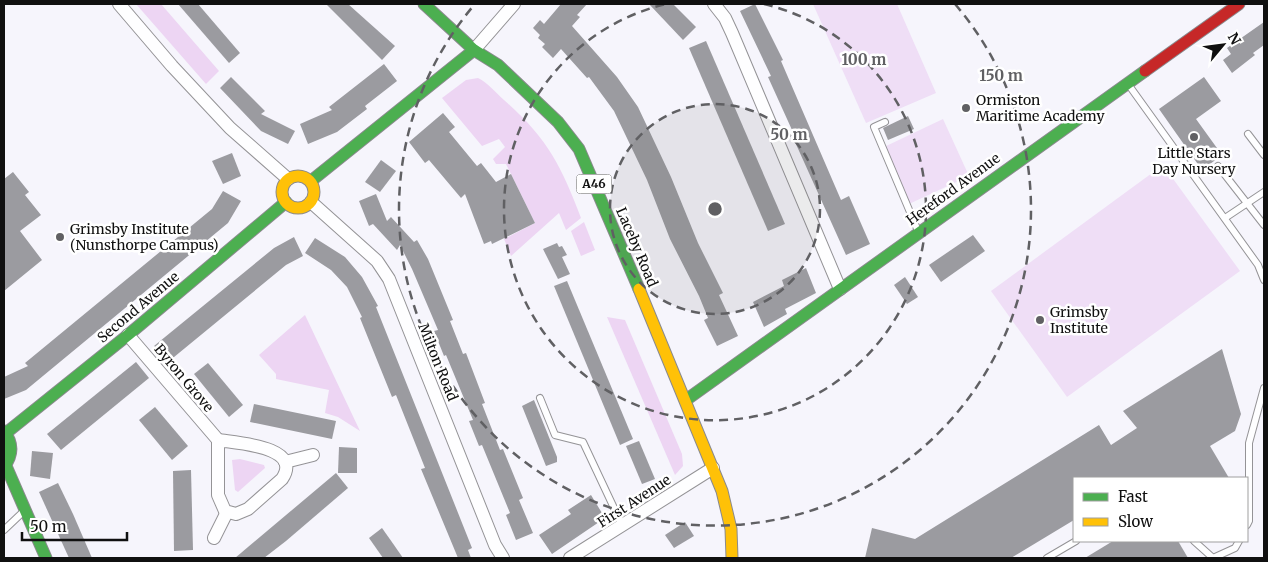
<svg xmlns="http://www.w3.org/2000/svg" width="1268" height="562" font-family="Merriweather,serif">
<rect width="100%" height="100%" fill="#f6f5fc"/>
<g fill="#edd5f3">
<path d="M136 4H161L219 71 206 84Z"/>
<path d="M478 78C488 83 496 93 504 100 547 138 561 165 581 218L566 230 559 213 511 256 504 239 535 223 506 164H496L493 159 505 147 499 139 482 146 442 98 466 80Z"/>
<path d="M584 222 595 250 581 256 571 231Z"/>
<path d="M305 315 360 431 338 417 325 413 329 390 276 379V374L259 355Z"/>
<path d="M607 317 625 320 682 454 683 466 675 475Z"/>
<path d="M240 459 264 465 265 468 238 492 235 490 232 460Z"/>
</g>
<g fill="#efdef6">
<path d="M813 4H897L936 93 866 123Z"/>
<path d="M943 119 969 176 909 204 884 147Z"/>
<path d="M1163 165 1240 271 1067 397 991 291Z"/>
</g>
<g fill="#9b9ba0">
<path d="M178 4H198L240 53 229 63Z"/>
<path d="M326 4H348L395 46 382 60Z"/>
<path d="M561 4H587L577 15 580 17 572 26 617 77 638 107 671 177 698 243 723 293 719 295 738 336 717 346 704 320 708 318 699 296 670 239 647 180 614 111 589 77 587 78 561 49 553 58 542 47 545 44 538 38 540 35 533 28 540 20 544 24Z"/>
<path d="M649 4H673L696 27 683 40Z"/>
<path d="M755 4 783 60 781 61 841 200 849 196 870 244 846 255 795 142 797 141 768 77 771 76 740 11Z"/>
<path d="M1264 22V45L1253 53 1255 55 1232 73 1223 60 1231 54 1227 48Z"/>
<path d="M706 41 785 224 768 231 689 48Z"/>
<path d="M384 64 397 81 365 106 367 109 337 132 308 144 300 124 332 110 329 107Z"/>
<path d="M231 77 265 111 261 114 295 131 288 144 261 131 220 88Z"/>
<path d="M1204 77 1221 101 1196 119 1222 155 1202 170 1159 109Z"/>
<path d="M443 113 455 127 449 132 477 166 481 163 496 182 511 174 535 223 492 244 491 241 484 244 465 194 461 198 429 160 425 163 409 142Z"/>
<path d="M908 116 914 129 888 140 883 128Z"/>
<path d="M232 153 241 176 223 184 212 161Z"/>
<path d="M381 160 396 171 380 192 365 182Z"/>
<path d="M13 172 29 192 25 195 41 215 20 231 42 260 4 291V179Z"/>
<path d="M223 191 241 201 228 223 26 390 4 399V377L28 366 25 363 212 209Z"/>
<path d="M376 194 387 221 391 217 414 242 417 240 428 259 453 320 450 321 463 354 466 353 485 403 482 404 500 450 503 449 523 498 519 500 533 533 516 540 506 515 510 513 482 445 479 446 469 421 473 420 446 355 444 356 434 331 438 330 412 269 400 245 397 250 373 224 369 226 359 201Z"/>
<path d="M973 235 985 251 941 282 929 265Z"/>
<path d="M294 237 303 256 286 265 168 362 154 346 274 248Z"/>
<path d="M315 238 345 257 362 277 378 306 376 307 472 548 468 550 471 558H458L421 469 425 468 396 395 392 397 360 318 362 317 347 287 331 270 305 253Z"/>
<path d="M557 243 559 247 562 246 567 255 562 257 570 274 558 279 543 249Z"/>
<path d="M806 268 816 293 785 309 787 314 764 327 753 302 784 286 782 280Z"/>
<path d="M905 277 918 297 907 304 894 285Z"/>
<path d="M567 281 633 439 620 445 554 286Z"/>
<path d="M1222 349 1241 414 1235 431 1210 446 1229 478H1074V520L1011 558H865L872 528 915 539 1099 425 1111 445 1137 428 1123 411Z"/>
<path d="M136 362 149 378 61 450 47 434Z"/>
<path d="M208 363 243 405 229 417 194 374Z"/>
<path d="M534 400 557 457V462L546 466 522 406Z"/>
<path d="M254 404 336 421 332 439 250 422Z"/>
<path d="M155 407 188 446 172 460 139 420Z"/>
<path d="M639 441 655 479 642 484 626 446Z"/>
<path d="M339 447 357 448V473H338Z"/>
<path d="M32 451 53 453 50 479 30 476Z"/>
<path d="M191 470 193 550 174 551 173 471Z"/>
<path d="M336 473 348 488 286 541 264 558H235Z"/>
<path d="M58 483 73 514 92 558H69L39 492Z"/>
<path d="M591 495 605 518 552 554 539 535 571 514 568 510Z"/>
<path d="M685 522 694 536 674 548 665 535Z"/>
<path d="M382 528 394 545 403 558H383L369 538Z"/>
<path d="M1113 541H1178L1188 558H1085Z"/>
</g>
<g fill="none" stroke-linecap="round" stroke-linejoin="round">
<g stroke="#949396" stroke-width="8">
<g id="lane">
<path d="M1128 84 1258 265 1264 280"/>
<path d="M885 122 874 127 918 231"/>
<path d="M1248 134 1264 155"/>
<path d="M1218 166 1264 225"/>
<path d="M1225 218 1264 192"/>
<path d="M540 398 555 435 583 442 622 525"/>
<path d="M1247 525 1249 521V443L1264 388"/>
<path d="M4 530 23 512"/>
<path d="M1194 541 1213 558"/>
<path d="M1047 558 1076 541"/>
<path d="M1213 558 1235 548 1239 541"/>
</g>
</g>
<g stroke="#949396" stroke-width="14">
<g id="street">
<path d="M119 4 172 66 230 128 288 179"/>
<path d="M714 4 725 18 732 33 840 289"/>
<path d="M474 50 514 4"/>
<path d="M311 202 377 261 389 279 495 545 503 558"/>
<path d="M128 335 218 440"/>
<path d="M218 440C235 443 304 446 282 479L248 509 236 514 225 511 218 495Z"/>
<path d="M285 462 313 455"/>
<path d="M214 538 227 512"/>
<path d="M570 558 713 468"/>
</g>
</g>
<g stroke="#8a8a8d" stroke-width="13">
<g id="fast">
<path d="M424 4 474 50 498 65 558 122 579 149 639 289"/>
<path d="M311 181 474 50"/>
<path d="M686 400 1145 71"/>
<path d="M4 431C13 443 13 455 4 467"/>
<path d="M6 433 128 335 286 202"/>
<path d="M6 466 46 558"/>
</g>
</g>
<g stroke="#8a8a8d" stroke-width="13">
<g id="slow">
<circle cx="298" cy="192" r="16"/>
<path d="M639 289 722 491 731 529 732 558"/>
</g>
</g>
<g stroke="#8a8a8d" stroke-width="13">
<path id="jam" d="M1145 71 1239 4"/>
</g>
<use href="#lane" stroke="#fefeff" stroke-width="6"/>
<use href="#street" stroke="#fefeff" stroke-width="12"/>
<use href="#fast" stroke="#4caf50" stroke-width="11"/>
<use href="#slow" stroke="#ffc107" stroke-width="11"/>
<use href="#jam" stroke="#c62828" stroke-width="11"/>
</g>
<circle cx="715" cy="209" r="105" fill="#606063" fill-opacity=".12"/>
<g fill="none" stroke="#606063" stroke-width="2.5" stroke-dasharray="9 6">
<circle cx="715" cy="209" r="105"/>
<path d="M764 4A211 211 0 1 1 666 4"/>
<path d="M955 4A316 316 0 1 1 475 4"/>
</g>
<g fill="#606063" stroke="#fff" stroke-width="2">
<circle cx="966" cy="108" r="5"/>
<circle cx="1194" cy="137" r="5"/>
<circle cx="60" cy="237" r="5"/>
<circle cx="1040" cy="320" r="5"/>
</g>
<g text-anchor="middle" stroke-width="5" stroke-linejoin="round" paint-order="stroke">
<rect fill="#fff" stroke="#585858" stroke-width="1" x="576.5" y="174.5" width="35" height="19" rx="4"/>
<g font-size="12" font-weight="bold" fill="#101010">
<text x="594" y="188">A46</text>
</g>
<g font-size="14" fill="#101010" stroke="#fff" text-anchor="start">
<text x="976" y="105">Ormiston<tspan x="976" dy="16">Maritime Academy</tspan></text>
<text x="1194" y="158" text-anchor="middle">Little Stars<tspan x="1194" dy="16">Day Nursery</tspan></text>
<text x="70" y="234">Grimsby Institute<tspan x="70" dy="16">(Nunsthorpe Campus)</tspan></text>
<text x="1050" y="317">Grimsby<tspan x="1050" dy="16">Institute</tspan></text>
</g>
<g font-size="14" fill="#101010" stroke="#fff">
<text transform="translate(953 189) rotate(-36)" y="5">Hereford Avenue</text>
<text transform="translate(637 247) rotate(67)" y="5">Laceby Road</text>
<text transform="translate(138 307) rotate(-40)" y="5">Second Avenue</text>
<text transform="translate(438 362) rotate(68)" y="5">Milton Road</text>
<text transform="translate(184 378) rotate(50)" y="5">Byron Grove</text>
<text transform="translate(634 501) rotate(-33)" y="5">First Avenue</text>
</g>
</g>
<circle cx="715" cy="209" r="8" fill="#606063" stroke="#fff" stroke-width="2.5"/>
<g font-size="15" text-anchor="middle" font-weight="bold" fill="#606063" stroke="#fff" stroke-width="5" stroke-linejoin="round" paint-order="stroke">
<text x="864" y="65">100 m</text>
<text x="1001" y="81">150 m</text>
<text x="789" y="140">50 m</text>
</g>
<rect width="1268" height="562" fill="none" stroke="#101010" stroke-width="10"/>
<rect x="1073" y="477" width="175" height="65" fill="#ffffff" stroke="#9f9f9f"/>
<rect x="1083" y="493" width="25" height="8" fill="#4caf50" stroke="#9f9f9f"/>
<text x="1118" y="502" font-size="15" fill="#101010">Fast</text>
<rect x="1083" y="518" width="25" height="8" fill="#ffc107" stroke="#9f9f9f"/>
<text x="1118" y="527" font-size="15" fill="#101010">Slow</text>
<g transform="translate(1223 45) rotate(61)" stroke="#ffffff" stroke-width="4" paint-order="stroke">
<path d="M0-4L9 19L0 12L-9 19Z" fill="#101010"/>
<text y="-8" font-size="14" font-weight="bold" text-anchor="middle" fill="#101010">N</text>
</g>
<path d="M22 532v8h105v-8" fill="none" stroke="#101010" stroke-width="2.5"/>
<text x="30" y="532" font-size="15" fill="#101010" stroke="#ffffff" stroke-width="4" paint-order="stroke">50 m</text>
</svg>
